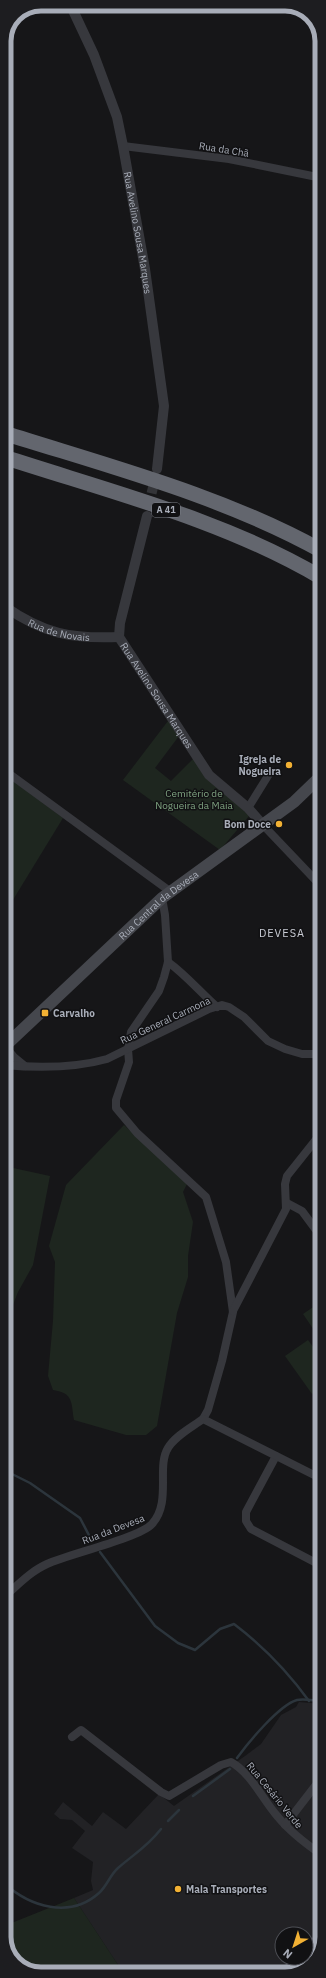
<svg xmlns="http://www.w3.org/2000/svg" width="326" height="1978" font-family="'IBM Plex Sans',sans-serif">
<rect width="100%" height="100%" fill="#161618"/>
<path fill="#222225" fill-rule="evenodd" d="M299 1702 322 1704V1937L313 1961 289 1974H124L74 1898 93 1890 91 1881 93 1862 72 1848 85 1831 72 1820 60 1819 54 1814 63 1802 92 1826 103 1812 126 1829 159 1794 174 1806 245 1756 261 1744 281 1715 296 1707ZM282 1934H306V1958H282Z"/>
<g fill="#1e261f">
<path d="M168 721 179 736 155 768 171 781 194 758 249 816 220 850 123 780Z"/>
<path d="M4 774 63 818 8 908 4 906Z"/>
<path d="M124 1125 187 1184 183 1192 193 1222 188 1256V1277L177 1313 157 1426 146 1435H126L74 1420C71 1403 74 1393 53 1390L48 1376 53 1321 55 1262 49 1246 66 1185Z"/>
<path d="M4 1166 50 1176 33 1265 18 1292 4 1328Z"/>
<path d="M322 1301V1342L303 1314Z"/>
<path d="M308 1340 322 1359V1387L312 1394 285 1356Z"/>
<path d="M74 1898 124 1974H37L15 1963 4 1941V1926Z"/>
</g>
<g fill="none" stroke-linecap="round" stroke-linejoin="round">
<g stroke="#2c353c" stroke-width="2.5">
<path d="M4 1470 30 1483 80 1518 92 1541"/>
<path d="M100 1552 155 1626 178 1643 195 1650 220 1629 234 1624C263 1646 288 1672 309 1701"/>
<path d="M237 1758C248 1743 279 1705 297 1700 304 1698 315 1701 322 1701"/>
<path d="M193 1796 230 1769"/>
<path d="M168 1821 179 1810"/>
<path d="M4 1883C30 1907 70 1919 99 1893 107 1886 110 1875 118 1868 134 1854 147 1847 161 1829"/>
</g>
<path stroke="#333438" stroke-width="10" stroke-dasharray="10 5" stroke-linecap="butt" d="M148 508 156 475"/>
<g stroke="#37383d" stroke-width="8">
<path d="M123 146 229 159 322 178"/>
<path d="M319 177 322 164"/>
<path d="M4 770 171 892"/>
<path d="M248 808 271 771"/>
<path d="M263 825 322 887"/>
<path d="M162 898 165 915 168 962 164 977 159 991 131 1032 128 1049 129 1062 116 1100V1108L137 1133 206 1197 226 1262 233 1312 222 1361 208 1410 203 1419"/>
<path d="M168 962C186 975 200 992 217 1007"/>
<path d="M4 1045 14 1057 25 1066"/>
<path d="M4 1065C37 1068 75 1068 107 1059L209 1009 222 1005 229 1007 244 1017 268 1041 285 1049 302 1054H322"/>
<path d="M287 1203 302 1211 322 1238"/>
<path d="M233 1311 286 1209 285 1184 287 1176 322 1132"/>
<path d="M276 1456 246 1512V1521L251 1529 322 1566"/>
<path d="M4 1597C18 1585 31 1571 47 1564 69 1554 139 1538 152 1524 172 1502 156 1467 168 1448 175 1436 192 1427 203 1419L322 1479"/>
<path d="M72 1737 81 1730 161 1792 169 1796 221 1765 231 1762C252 1774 262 1799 278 1817 291 1833 306 1844 322 1855"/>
<path d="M285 1825 322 1777"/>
</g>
<g stroke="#37383d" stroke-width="10">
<path id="s1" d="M70 4 94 55 117 117 123 146 145 269 164 406 157 469"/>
<path id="s2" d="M147 516 120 623 119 637 209 775 248 808 263 825"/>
<path id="s3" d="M4 606C44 634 71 639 119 637"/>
</g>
<path stroke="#45474d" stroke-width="12" id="s4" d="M4 1047 162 898 294 802 322 775"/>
<g stroke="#63666e" stroke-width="15">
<path d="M4 433C111 467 223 496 322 551"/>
<path d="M4 457C111 492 224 520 322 578"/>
</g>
</g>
<g fill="#f2b134" stroke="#111113" stroke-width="1.5">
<circle cx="289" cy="765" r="4"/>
<circle cx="279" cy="824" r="4"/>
<rect x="41" y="1009" width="8" height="8" rx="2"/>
<circle cx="178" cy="1889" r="4"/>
</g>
<g text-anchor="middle" stroke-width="3" stroke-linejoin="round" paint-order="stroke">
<rect fill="#111113" stroke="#7b7e86" stroke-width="1" x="152" y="503" width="28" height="14" rx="3"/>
<g font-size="9" font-weight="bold" fill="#a8adb8">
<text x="166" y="513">A 41</text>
</g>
<g font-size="10" fill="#a8adb8" stroke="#111113">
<text transform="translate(224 149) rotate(9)" y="4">Rua da Chã</text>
<text dy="4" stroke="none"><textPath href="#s1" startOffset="240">Rua Avelino Sousa Marques</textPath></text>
<text dy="4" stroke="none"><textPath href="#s3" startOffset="61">Rua de Novais</textPath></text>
<text dy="4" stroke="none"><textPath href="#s2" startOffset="194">Rua Avelino Sousa Marques</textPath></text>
<text dy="4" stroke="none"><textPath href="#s4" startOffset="210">Rua Central da Devesa</textPath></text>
<text transform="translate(165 1020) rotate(-25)" y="4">Rua General Carmona</text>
<text transform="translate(113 1529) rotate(-21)" y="4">Rua da Devesa</text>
<text transform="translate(275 1795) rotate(51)" y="4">Rua Cesário Verde</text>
</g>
<g font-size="10" font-weight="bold" fill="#a8adb8" stroke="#111113" text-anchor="end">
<text x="281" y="763">Igreja de<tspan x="281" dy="12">Nogueira</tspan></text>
<text x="271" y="828">Bom Doce</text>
<text x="53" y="1017" text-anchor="start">Carvalho</text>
<text x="186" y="1893" text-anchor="start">Maia Transportes</text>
</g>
<g font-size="10" fill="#7fa381" stroke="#111113">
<text x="194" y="797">Cemitério de<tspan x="194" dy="12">Nogueira da Maia</tspan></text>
</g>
<g font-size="11" letter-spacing="1" fill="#c9ccd4" stroke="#111113">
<text x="282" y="937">DEVESA</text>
</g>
</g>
<path d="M0 0H326V1978H0ZM41 11H285A30 30 0 0 1 315 41V1937A30 30 0 0 1 285 1967H41A30 30 0 0 1 11 1937V41A30 30 0 0 1 41 11Z" fill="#1d1d20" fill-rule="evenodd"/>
<path fill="none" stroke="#a8adb8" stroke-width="5" d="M41 11H285A30 30 0 0 1 315 41V1937A30 30 0 0 1 285 1967H41A30 30 0 0 1 11 1937V41A30 30 0 0 1 41 11Z"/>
<g transform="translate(294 1946) rotate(219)"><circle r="19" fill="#111113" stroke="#4d4f55"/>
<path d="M0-3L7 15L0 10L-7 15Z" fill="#f2b134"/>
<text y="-6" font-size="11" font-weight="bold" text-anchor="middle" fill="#a8adb8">N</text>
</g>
</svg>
